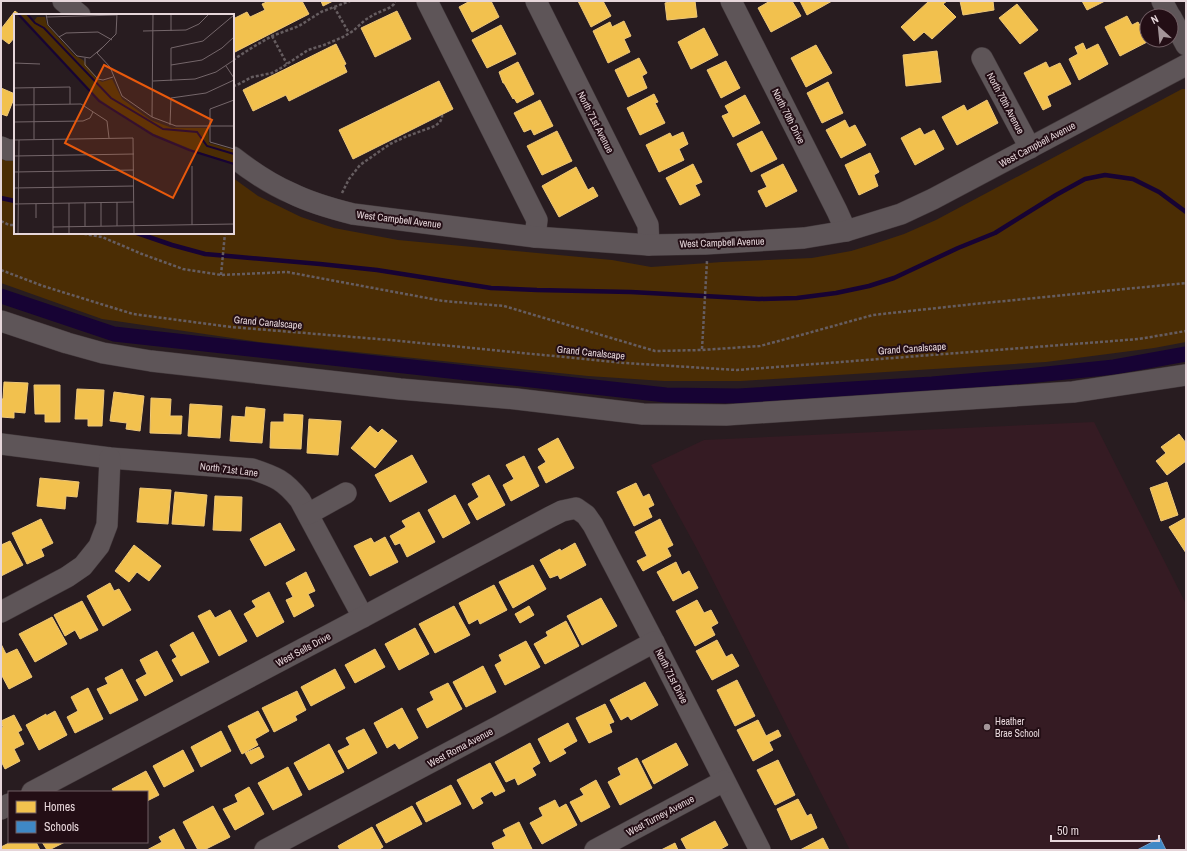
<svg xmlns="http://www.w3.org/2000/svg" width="1187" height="851" font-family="'Archivo Narrow',sans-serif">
<rect width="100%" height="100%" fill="#281c20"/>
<path fill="#351b23" d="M1094 422 1186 604V850H850L697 549 651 465 704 440Z"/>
<path fill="#4b2d04" d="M1182 89H1186V342L1154 348 1046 362 741 381H664L588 376 259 342 102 319 1 283V156L15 159V233H233V178L258 196 301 217 334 228 398 240 612 260 651 267 722 262 812 258 851 251 871 245 904 234 936 220Z"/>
<g fill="#f2c14e" stroke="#eec778">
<path d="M269 1H302L309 14 233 53V19L247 12 250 17 265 10 262 4Z"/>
<path d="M321 1H333L323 6Z"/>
<path d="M470 1H491L499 17 472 32 459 7Z"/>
<path d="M578 1H603L611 16 591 27Z"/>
<path d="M674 1H695L697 17 667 20 665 3Z"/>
<path d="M770 1H792L801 16 771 32 758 8Z"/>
<path d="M800 1H832L807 15Z"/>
<path d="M929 1H947L943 4 956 17 932 39 924 32 914 41 901 27Z"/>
<path d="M960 1H993L994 10 963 15Z"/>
<path d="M1082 1H1105L1087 10Z"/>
<path d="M1017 4 1038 30 1020 44 999 18Z"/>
<path d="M15 11 20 15H15V37L9 44 1 38V29Z"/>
<path d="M397 11 411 39 375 57 361 28Z"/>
<path d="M1127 16 1132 25 1138 22 1147 38V40L1149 41 1120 56 1105 27Z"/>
<path d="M624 21 631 36 624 39 630 52 608 63 593 31 610 22 612 27Z"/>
<path d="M501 25 516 54 487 68 472 40Z"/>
<path d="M704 28 718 55 691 69 678 42Z"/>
<path d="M1083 43 1086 50 1098 44 1108 64 1079 80 1069 59 1078 54 1075 47Z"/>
<path d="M336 44 346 64 344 65 347 72 289 101 286 95 253 111 243 90Z"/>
<path d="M816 45 832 73 806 87 791 58Z"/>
<path d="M937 51 941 82 906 86 903 55Z"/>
<path d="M639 58 647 73 642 76 647 88 628 97 615 70Z"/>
<path d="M726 61 740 88 721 98 707 70Z"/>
<path d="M518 62 534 94 517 103 514 98 513 99 504 83H503L499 72Z"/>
<path d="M1046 62 1049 68 1060 63 1071 84 1047 96 1051 106 1043 110 1024 73Z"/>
<path d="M439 81 453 109 353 159 339 130Z"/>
<path d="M828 82 843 113 822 123 807 93Z"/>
<path d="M1 88 15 94V96L7 116 1 114Z"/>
<path d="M654 94 658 102 655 103 665 123 640 135 627 108Z"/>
<path d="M745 95 760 123 733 137 722 116 729 113 725 106Z"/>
<path d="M540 100 553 126 534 135 531 129 524 132 514 113Z"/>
<path d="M987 100 998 123 957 145 942 117 964 105 967 111Z"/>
<path d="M845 120 849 128 855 125 866 145 841 158 826 130Z"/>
<path d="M920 128 924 135 934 130 944 149 915 165 901 138Z"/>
<path d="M557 131 572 161 542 175 527 146Z"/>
<path d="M762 131 777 159 751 172 737 144Z"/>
<path d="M683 132 688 144 679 149 684 160 659 172 646 145 670 133 672 137Z"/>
<path d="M870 153 879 172 874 175 878 186 859 195 845 165Z"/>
<path d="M693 164 702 182 695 185 700 195 680 205 666 178Z"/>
<path d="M783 164 797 191 766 207 758 191 767 187 761 175Z"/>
<path d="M576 167 588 190 593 187 598 196 559 217 542 186Z"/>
<path d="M4 382 28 383 25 413 14 412V418L1 417V399H3Z"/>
<path d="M34 385H60V422H45V414H35Z"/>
<path d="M77 389 104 390 102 426H88V419H75Z"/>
<path d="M114 392 144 396 140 431 126 429 127 423 110 421Z"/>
<path d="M151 398 171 399 170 416H182L181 434 150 433Z"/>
<path d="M190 404 222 406 220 438 188 436Z"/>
<path d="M246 407 265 409 262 443 230 441 232 416 245 417Z"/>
<path d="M284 414 303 415 301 449 270 448 271 422H284Z"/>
<path d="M309 419 341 421 338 455 307 453Z"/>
<path d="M370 426 378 433 382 429 397 441 375 468 351 448Z"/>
<path d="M1179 434 1186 443V461L1167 475 1156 461 1166 453 1161 447Z"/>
<path d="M558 438 574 468 546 483 538 467 546 462 538 449Z"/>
<path d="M412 455 427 482 390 502 375 475Z"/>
<path d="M524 456 539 486 511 501 503 485 514 479 506 465Z"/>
<path d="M489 475 505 505 477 520 468 504 479 497 472 484Z"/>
<path d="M40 478 79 482 77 497 66 496 65 509 37 506Z"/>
<path d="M1167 482 1178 515 1161 521 1150 488Z"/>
<path d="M636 483 643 497 649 494 654 505 648 508 652 517 634 526 617 492Z"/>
<path d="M140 488 171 490 168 524 137 522Z"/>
<path d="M175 492 207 495 204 526 172 524Z"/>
<path d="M455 495 470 523 443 538 428 510Z"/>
<path d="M215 496 242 497 241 531 213 530Z"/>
<path d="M419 512 435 542 407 557 400 543 395 545 390 536 406 527 402 521Z"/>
<path d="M1185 518 1186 520V553L1169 527Z"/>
<path d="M41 519 53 543 41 549 44 556 27 564 12 533Z"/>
<path d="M660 519 673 545 667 548 671 556 643 571 637 561 647 556 635 532Z"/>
<path d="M280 523 295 550 265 566 250 539Z"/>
<path d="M385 537 398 562 370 576 354 546 371 538 374 543Z"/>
<path d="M10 541 23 565 1 576V545Z"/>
<path d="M575 543 586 565 560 579 558 575 550 578 540 560 560 549 561 551Z"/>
<path d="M134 545 161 566 149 581 137 572 129 582 115 571Z"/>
<path d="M676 562 682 575 689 571 698 588 673 601 657 572Z"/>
<path d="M533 565 546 589 513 608 499 582Z"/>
<path d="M306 572 315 591 308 594 314 606 294 617 286 600 293 597 286 583Z"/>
<path d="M110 583 114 591 119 589 131 610 103 626 87 596Z"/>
<path d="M494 585 507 610 480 624 478 619 469 624 459 603Z"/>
<path d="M269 592 284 622 257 637 244 614 256 607 252 601Z"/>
<path d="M601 598 617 626 582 645 567 616Z"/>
<path d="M697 600 704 613 711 610 718 623 711 627 715 635 695 646 676 611Z"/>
<path d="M82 601 98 630 80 639 75 630 65 636 54 615Z"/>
<path d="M454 606 470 635 435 653 419 624Z"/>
<path d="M529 606 534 615 520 623 515 614Z"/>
<path d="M210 610 215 618 230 610 247 641 219 656 198 616Z"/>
<path d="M52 617 67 644 35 662 19 634Z"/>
<path d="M566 621 579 646 545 664 534 644 548 636 546 632Z"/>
<path d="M415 628 429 654 399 670 385 644Z"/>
<path d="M193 632 209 662 181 676 172 660 177 657 170 645Z"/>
<path d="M717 640 726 657 732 654 739 666 712 680 696 651Z"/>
<path d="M526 641 540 667 505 685 495 665 502 661 499 655Z"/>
<path d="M1 644 6 654 17 649 32 677 9 689 1 674Z"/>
<path d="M375 649 385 667 355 683 345 665Z"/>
<path d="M157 651 173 681 145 696 136 680 147 674 140 660Z"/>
<path d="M483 666 496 692 466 707 453 682Z"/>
<path d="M122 669 138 700 110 714 97 689 108 684 105 678Z"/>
<path d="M335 669 345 688 311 706 301 687Z"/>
<path d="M737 680 755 716 735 726 717 690Z"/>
<path d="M645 682 658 705 631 720 628 716 621 720 610 700Z"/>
<path d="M448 683 462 709 427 728 417 709 434 700 430 692Z"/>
<path d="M88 688 103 719 75 733 67 717 78 711 71 697Z"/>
<path d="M297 691 306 710 295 716 297 720 274 732 262 708Z"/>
<path d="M605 704 614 722 609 724 612 732 589 743 576 718Z"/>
<path d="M402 708 418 738 399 749 395 743 387 748 374 723Z"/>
<path d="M55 711 67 735 39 750 26 725 46 714V716Z"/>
<path d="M258 711 269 731 255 739 258 745 242 754 228 726Z"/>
<path d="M14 715 22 730 18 732 24 744 14 749 20 761 5 769 1 761V728L3 727 1 721Z"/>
<path d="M758 720 766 736 778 730 781 736 769 742 773 750 753 761 737 730Z"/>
<path d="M568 723 577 741 563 749 566 753 550 762 538 739Z"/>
<path d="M364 729 377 753 348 769 338 751 350 745 346 738Z"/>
<path d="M221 731 231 751 201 767 191 747Z"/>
<path d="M530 743 540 763 532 768 536 775 518 785 515 778 506 782 495 762Z"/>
<path d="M676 743 688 765 654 784 642 761Z"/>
<path d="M329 744 344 772 309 790 294 763Z"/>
<path d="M259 747 264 757 251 764 245 753Z"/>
<path d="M183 750 194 771 164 787 153 766Z"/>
<path d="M637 758 652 788 620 805 608 782 621 775 618 768Z"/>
<path d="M778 760 795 795 775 805 757 770Z"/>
<path d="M490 763 505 791 495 796 492 791 480 798 483 803 473 809 457 780Z"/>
<path d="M288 767 302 795 273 810 258 783Z"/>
<path d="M146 771 159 795 147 801V792H114L112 789Z"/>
<path d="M596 780 610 807 581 822 570 802 584 795 580 789Z"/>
<path d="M451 785 461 804 426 822 416 803Z"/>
<path d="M249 787 264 814 235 830 223 809 238 802 235 795Z"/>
<path d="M798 799 807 816 811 814 817 828 791 840 777 809Z"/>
<path d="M555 800 559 808 566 804 577 825 542 844 530 823 543 816 539 808Z"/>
<path d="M213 806 230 837 204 850H198L183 822Z"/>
<path d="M412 806 422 824 386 843 376 825Z"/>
<path d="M715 821 728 845 719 850H687L681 839Z"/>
<path d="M519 822 532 849 530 850H495L492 843 506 836 503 830Z"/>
<path d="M372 827 383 847 378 850H340L338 846Z"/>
<path d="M174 829 185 850H147L162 842 159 837Z"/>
<path d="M823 838 829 850H800Z"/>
<path d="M11 842H36L40 850H3L1 847Z"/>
<path d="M42 842H65L49 850H47Z"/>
<path d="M675 843 678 850H661Z"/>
</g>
<path fill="#3f88c5" stroke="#719fcb" d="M1160 838 1166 850H1137Z"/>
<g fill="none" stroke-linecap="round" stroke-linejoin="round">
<g stroke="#170334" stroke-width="4.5">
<path d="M1 198 15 201"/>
<path d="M137 233 172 245 205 254 320 264 377 270 491 288 537 290 631 292 759 299 797 298 836 293 869 286 894 278 958 248 995 233 1056 195 1085 179 1105 175 1133 179 1159 192 1186 212"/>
</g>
<path stroke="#170334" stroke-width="15" d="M1 296 114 334 666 395 738 396 932 384 1027 376 1114 367 1186 354"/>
<g stroke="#43393c" stroke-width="22">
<g id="minor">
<path d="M63 1 80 15"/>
<path d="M427 1 537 220 535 237"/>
<path d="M536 1 648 225 649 245"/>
<path d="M731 1 837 211 846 231"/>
<path d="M1162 1 1170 16"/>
<path d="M1171 17 1186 45"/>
<path d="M982 58 1030 148"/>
<path d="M1 147 8 150H15"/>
<path d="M233 157C251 171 270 184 291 193 311 203 333 209 353 214L535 237 649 245 705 244 804 238 846 231 901 214 933 199 1186 65"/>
<path d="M1 321 67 343 103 353 151 361 400 389 516 399 643 414 726 415 1073 392 1186 375"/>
<path d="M1 444 110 458 252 469C276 477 284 480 300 500L363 617"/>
<path d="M308 514 346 493"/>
<path d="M1 612 67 577 83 566 99 546 107 525 110 458"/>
<path d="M32 792 363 617 550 517 562 511 576 508 586 515 593 525 654 642 760 850"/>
<path d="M1 809 9 804"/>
<path d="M265 850 499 726 654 642"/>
<path d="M595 850 724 781"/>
</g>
</g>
<g stroke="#665d60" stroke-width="2.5" stroke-dasharray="3 2" stroke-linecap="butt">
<path d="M334 7 349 33"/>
<path d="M272 36 287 64"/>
<path d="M233 60 253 47 272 36 299 26 321 12 350 1"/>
<path d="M233 86 237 85 252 77 272 73 281 68 308 50 324 45 343 37 353 31 365 20 375 14 391 7 394 4 395 1"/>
<path d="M342 193 349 179 360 165 390 144 405 137 435 126 440 122 442 118V115"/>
<path d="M1 221 9 225H15"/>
<path d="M79 233 102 237 142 254 183 269 221 275 287 272 443 301 504 306 655 351 702 350 760 346 801 335 873 315 974 304 1186 283"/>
<path d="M1 270 43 286 133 314 231 327 390 340 625 363 737 370 1139 339 1186 331"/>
<path d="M221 275 225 233"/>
<path d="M702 349 707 261"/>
</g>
<use href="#minor" stroke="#5e5558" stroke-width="21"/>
</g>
<circle fill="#a49599" stroke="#230e15" stroke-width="1.5" cx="987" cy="727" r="4"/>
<g text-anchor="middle" stroke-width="4" stroke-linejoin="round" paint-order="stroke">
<g font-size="10" fill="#e6d6da" stroke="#230e15">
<text transform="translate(1006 103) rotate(62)" y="4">North 70th Avenue</text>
<text transform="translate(789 116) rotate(63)" y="4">North 70th Drive</text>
<text transform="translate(596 122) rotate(63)" y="4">North 71st Avenue</text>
<text transform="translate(1037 144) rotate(-28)" y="4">West Campbell Avenue</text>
<text transform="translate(399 219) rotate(7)" y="4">West Campbell Avenue</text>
<text transform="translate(722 242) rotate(-2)" y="4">West Campbell Avenue</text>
<text transform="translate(268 322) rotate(5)" y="4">Grand Canalscape</text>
<text transform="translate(912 348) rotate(-4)" y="4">Grand Canalscape</text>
<text transform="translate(591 352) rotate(6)" y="4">Grand Canalscape</text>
<text transform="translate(229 469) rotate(7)" y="4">North 71st Lane</text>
<text transform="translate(303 649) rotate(-28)" y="4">West Sells Drive</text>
<text transform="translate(672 676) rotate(63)" y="4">North 71st Drive</text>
<text transform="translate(460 747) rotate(-28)" y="4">West Roma Avenue</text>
<text transform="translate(660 815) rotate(-28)" y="4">West Turney Avenue</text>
</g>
<g font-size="10" fill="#e6d6da" stroke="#230e15" text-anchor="start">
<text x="995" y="725">Heather<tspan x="995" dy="12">Brae School</tspan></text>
</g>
</g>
<g transform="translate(14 14)">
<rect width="220" height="220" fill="#281c20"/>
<path d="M6 0H13L20 7 23 3H31L33 11 60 41 69 46 83 65 88 68 98 65 108 85 137 106 158 114H194L195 129 220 136V149L179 136 140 120 98 94 85 85Z" fill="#4b2d04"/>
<path fill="none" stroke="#170334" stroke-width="2" d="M4 0 85 87 139 121 175 136 220 150M13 0 21 9 30 14 97 84 149 115 183 118 193 132 220 140"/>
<path fill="none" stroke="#74666a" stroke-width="1" d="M32 0 34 11 63 42 76 44 89 33M32 3 103 1M129 17 172 16 185 10 195 0M157 17V0M45 23 52 19 84 18 98 26M83 39 96 53 108 82 138 103 162 112H220M83 39 102 20 103 0M71 44V51L84 65 89 66 99 63M0 49 26 50M157 51 188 46 208 34 220 23M212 52 220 64M139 67 181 65 202 58 220 46M157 67V34L189 27 220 1M0 74 56 73V90M20 74V125M220 86 196 95V128L220 135M0 91 67 90 93 107 95 124M138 103 139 0M0 108 69 107 76 104 79 98M156 111 157 84 192 79 220 66M0 126 119 124 120 220M0 142 120 140M0 158 120 156M0 174 120 172M55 189V220M0 190 120 188M22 190V204M178 211V152M71 212V189M87 212V188M103 212V188M39 213 220 210M4 220 5 126M39 220V125"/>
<path fill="#e8590c" fill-opacity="0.15" stroke="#e8590c" stroke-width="2" d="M90 51 198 106 159 184 51 129Z"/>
<rect width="220" height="220" fill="none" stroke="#e6d6da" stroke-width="2"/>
</g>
<rect width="1187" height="851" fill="none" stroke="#e6d6da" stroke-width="4"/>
<rect x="8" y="791" width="140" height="52" fill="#230e15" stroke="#715e64"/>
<rect x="16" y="801" width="20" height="12" fill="#f2c14e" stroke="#715e64"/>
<text x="44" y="811" font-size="12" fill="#e6d6da">Homes</text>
<rect x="16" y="821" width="20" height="12" fill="#3f88c5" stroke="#715e64"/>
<text x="44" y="831" font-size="12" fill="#e6d6da">Schools</text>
<g transform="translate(1159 28) rotate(333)"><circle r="19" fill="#230e15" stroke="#715e64"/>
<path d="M0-3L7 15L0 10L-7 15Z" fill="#a49599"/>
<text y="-6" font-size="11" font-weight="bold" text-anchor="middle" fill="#e6d6da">N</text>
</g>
<path d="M1051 835v6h108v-6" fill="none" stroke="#e6d6da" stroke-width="2"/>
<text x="1057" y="835" font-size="12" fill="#e6d6da" stroke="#230e15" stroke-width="3" paint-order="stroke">50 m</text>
</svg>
